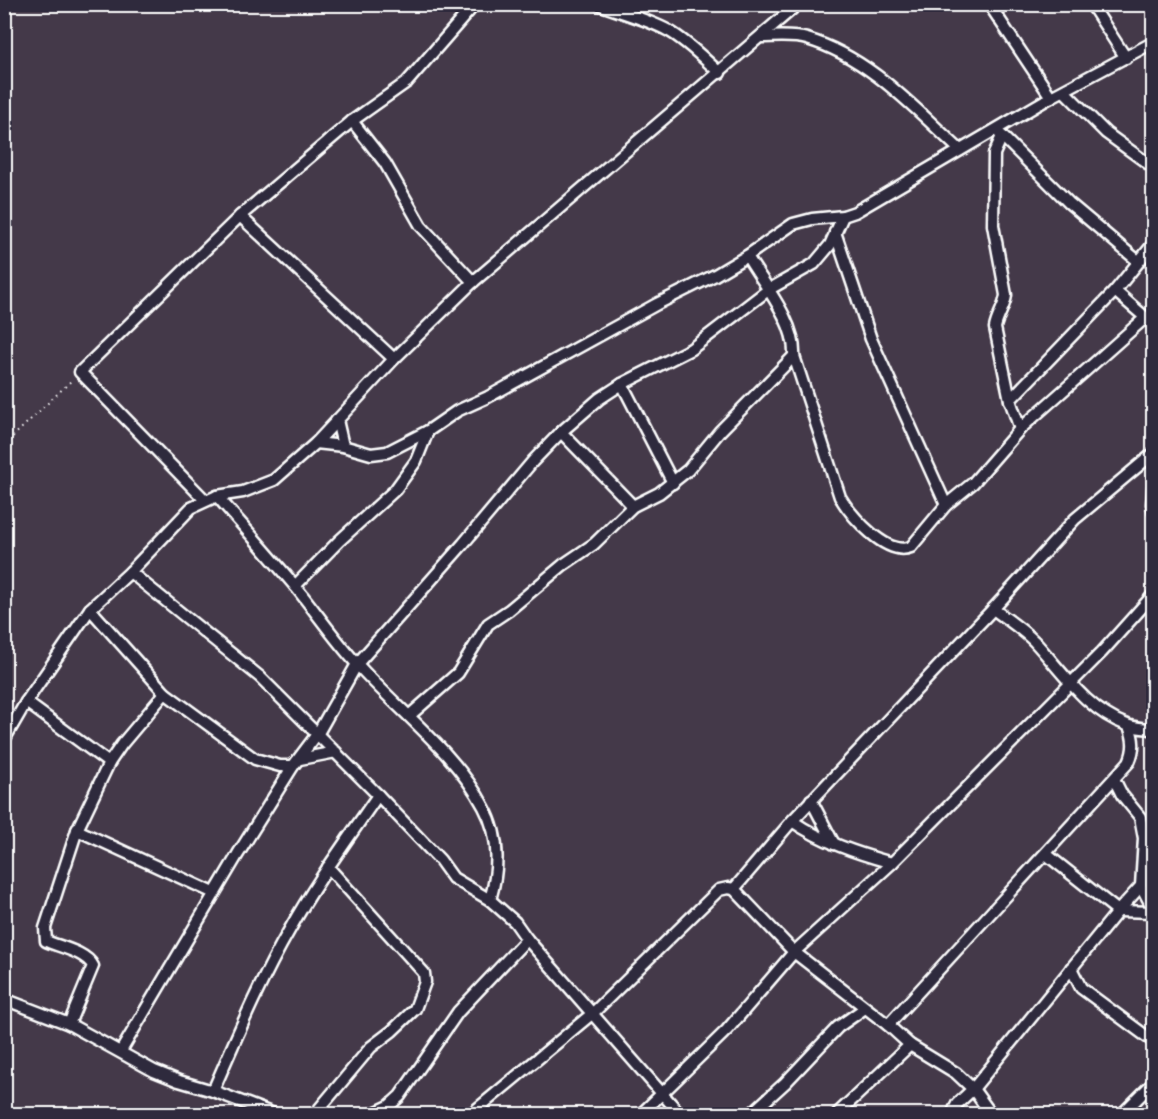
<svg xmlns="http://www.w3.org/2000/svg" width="1158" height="1119" font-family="'Playpen Sans',sans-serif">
<rect width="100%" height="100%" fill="#443949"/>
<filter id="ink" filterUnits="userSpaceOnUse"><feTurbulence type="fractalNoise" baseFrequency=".0167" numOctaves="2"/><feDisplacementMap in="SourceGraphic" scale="12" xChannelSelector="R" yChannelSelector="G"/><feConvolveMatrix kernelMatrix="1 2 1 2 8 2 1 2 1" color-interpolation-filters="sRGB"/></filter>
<g filter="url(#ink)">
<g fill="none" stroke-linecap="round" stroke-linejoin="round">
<g stroke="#fff" stroke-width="15">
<g id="street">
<path d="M457 4 468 12"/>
<path d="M598 4C622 13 647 19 669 31 688 42 703 58 720 73"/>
<path d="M989 4 1051 97"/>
<path d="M1091 4 1126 58"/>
<path d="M761 37C775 37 793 35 807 39 869 57 915 109 960 150"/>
<path d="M1064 91 1106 133 1154 168"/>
<path d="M352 121 385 163 421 226 473 282"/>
<path d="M997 131 1069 203 1138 261"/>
<path d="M1002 136 994 154 993 225 1006 295C1005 307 997 316 995 328L1010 400 1020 429"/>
<path d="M240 216 394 359"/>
<path d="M835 232 871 339 946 505"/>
<path d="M747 256C764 285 796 322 794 356L840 497C852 517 887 557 911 547L946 505 973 483 1020 429 1145 318"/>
<path d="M1115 291 1154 325"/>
<path d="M622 384 673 483"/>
<path d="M1010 400 1115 291 1154 243"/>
<path d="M337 420 343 446"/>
<path d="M561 432 633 506"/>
<path d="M316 443 343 446 371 454 387 452 428 431 457 411 488 397 657 304 715 275 747 256 793 224 812 219 843 216 855 212 1051 97 1154 42"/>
<path d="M1154 478 1152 504 1154 512"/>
<path d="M217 496C243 526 269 555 295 586 316 612 335 640 357 664 398 710 455 752 484 807 500 836 499 869 490 900"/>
<path d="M205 500 80 372 240 216 352 121 407 82 475 4"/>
<path d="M130 572 260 677 378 795 440 860 453 878 490 900 515 922 527 939 680 1114"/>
<path d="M295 586 339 541 395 490 416 461 428 431"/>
<path d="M90 609 165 693 255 759 280 766H293"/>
<path d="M993 609C1007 619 1022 629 1034 641 1062 671 1086 710 1127 725 1134 728 1142 728 1150 729L1154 726"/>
<path d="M26 702 109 763"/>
<path d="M409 716 458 673 488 624 509 610 563 565 594 544 633 506 659 493 688 470 720 431 794 356"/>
<path d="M4 740 26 702 90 609 130 572 191 508 217 496 243 492 274 480 316 443 394 359 473 282 798 4"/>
<path d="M300 759 336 752"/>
<path d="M1114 779 1122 795 1140 817 1144 838 1141 886 1154 910"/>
<path d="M811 800 834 844"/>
<path d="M792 821C823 842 856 853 892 863"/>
<path d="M77 830 214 893"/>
<path d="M1046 854 1118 911 1154 912"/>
<path d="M734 889 792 821 993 609 1075 519 1154 453"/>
<path d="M1071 968 1081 988 1154 1042"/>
<path d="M4 999 69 1024 154 1071 179 1081 213 1091 274 1114"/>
<path d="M69 1024 93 966C86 952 60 947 46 941L45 928 77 830 109 763 122 744 165 693"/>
<path d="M888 1025 1129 762C1135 749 1134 739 1129 726"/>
<path d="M121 1051 238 854 293 766 318 733 357 664 463 544 533 461 561 432 599 399 622 384 691 349 768 290 814 264 830 245 843 216"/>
<path d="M213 1091C237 1036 260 981 290 929 316 882 348 839 378 795"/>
<path d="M315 1114 371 1047 392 1031 415 1009 425 982 424 973 328 867"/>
<path d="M372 1114 389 1106 400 1096 458 1012 527 939"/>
<path d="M471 1114 593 1013 719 890 728 888 734 889 794 952 888 1025 910 1045 956 1073 973 1089 991 1114"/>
<path d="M641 1114 727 1030 794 952 892 863 1102 652 1154 594"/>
<path d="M751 1114 785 1083 838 1027 865 1008"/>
<path d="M837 1114 910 1045"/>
<path d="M952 1114 957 1104 973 1089 1118 911 1141 886"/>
<path d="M1122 1114 1154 1082"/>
</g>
</g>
<path stroke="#fff" stroke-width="2" stroke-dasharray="1.5 4.5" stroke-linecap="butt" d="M4 445 72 380"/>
<use href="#street" stroke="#2f2a3d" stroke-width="10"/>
</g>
</g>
<rect width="1158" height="1119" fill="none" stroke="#2f2a3d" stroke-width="24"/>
<rect x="12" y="12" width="1134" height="1095" fill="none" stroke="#fff" stroke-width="2" filter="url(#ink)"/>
</svg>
